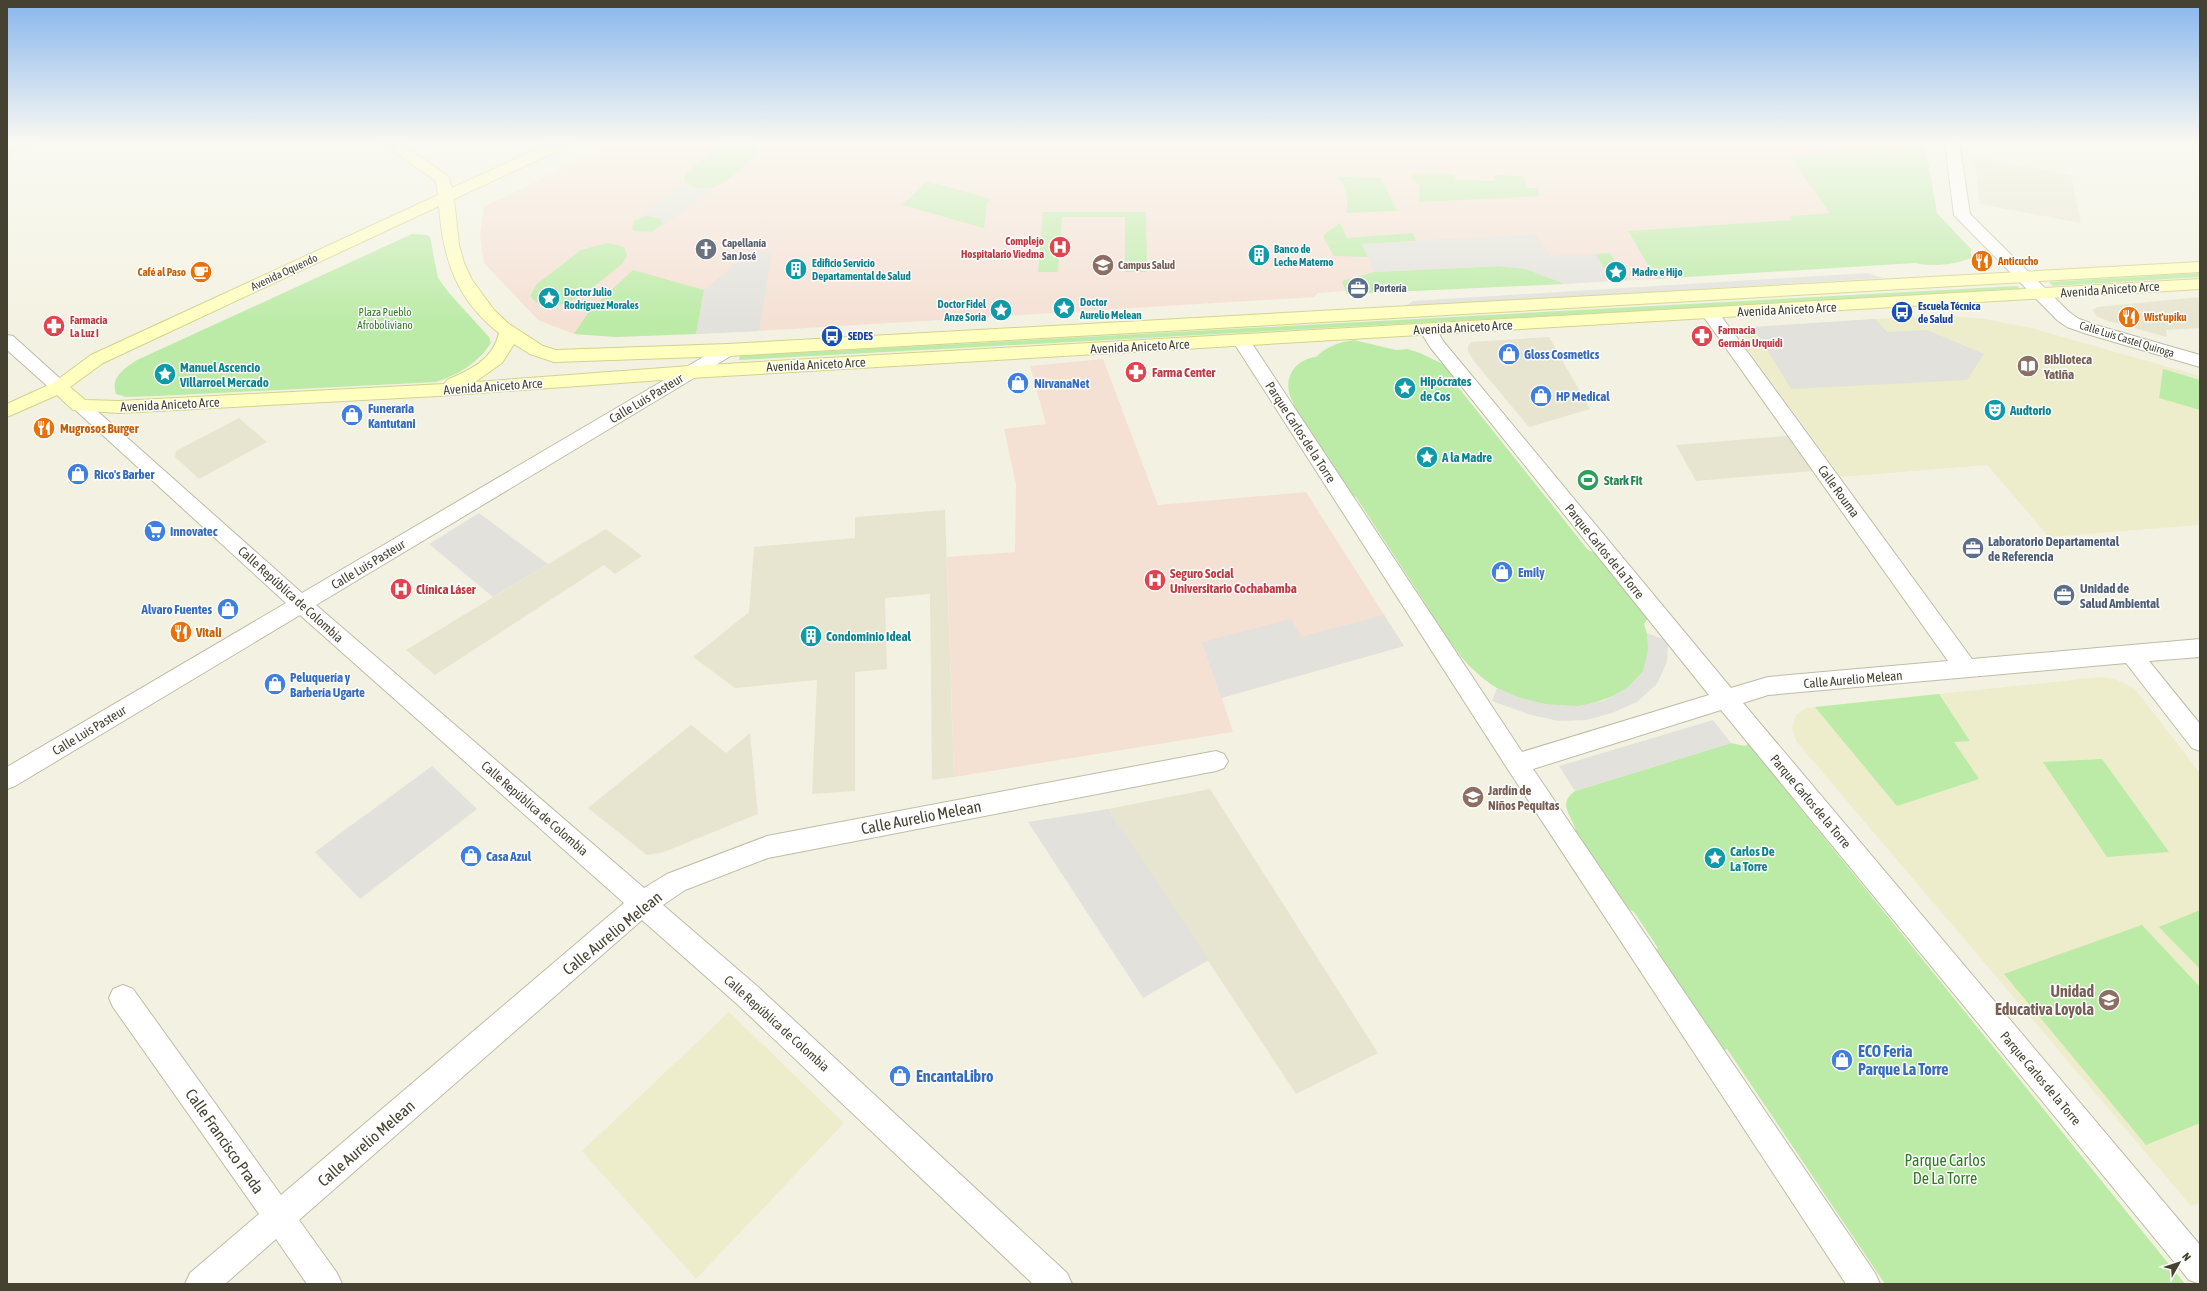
<svg xmlns="http://www.w3.org/2000/svg" width="2207" height="1291" font-family="'Asap Condensed',sans-serif">
<rect width="100%" height="100%" fill="#f3f2e2"/>
<g fill="#e7e5d0">
<path d="M1974 158 2071 175 2081 223 1980 204Z"/>
<path d="M2200 297V328L2166 330 2167 337 2108 321 2096 316 2093 310 2097 307Z"/>
<path d="M1549 337 1590 409 1529 427 1473 360 1468 351V346L1471 342Z"/>
<path d="M239 418 267 442 199 479 175 457 176 451Z"/>
<path d="M1787 436 1812 471 1696 481 1676 445Z"/>
<path d="M945 510 954 777 932 780 930 594 885 598 887 669 855 672V791L812 794 817 680 735 688 693 657 749 612 754 547 855 538V517Z"/>
<path d="M606 529 642 556 615 574 604 565 435 675 406 650Z"/>
<path d="M691 725 726 753 750 733 758 814 664 852 647 855 588 808Z"/>
<path d="M1210 789 1378 1053 1296 1094 1108 809Z"/>
</g>
<g fill="#edeccb">
<path d="M1938 315 1984 319 2031 328 2200 376V527L2198 525 2049 537 1987 465 1841 477 1740 339 1748 328Z"/>
<path d="M2101 677 2117 680 2134 688 2200 773V1203L2191 1206 1796 741 1792 728 1796 715 1806 708Z"/>
<path d="M729 1012 844 1123 696 1279 582 1151Z"/>
</g>
<g fill="#f5e0d4">
<path d="M616 142H1925L1926 149 1789 156 1831 213 1790 216 1794 220 1628 231 1656 279 1347 294 1346 291 1318 293 1314 297 759 331 616 337 574 334 538 320 484 263 480 236 484 207Z"/>
<path d="M1103 359 1158 505 1306 492 1404 646 1222 698 1233 732 954 777 947 557 1015 552 1016 484 1004 429 1046 424 1030 366Z"/>
</g>
<g fill="#bceba7">
<path d="M729 142H748L757 147 758 151 756 156C738 171 709 204 685 182L684 177 687 172 721 145Z"/>
<path d="M1926 149 1937 213 1971 249V258C1954 265 1933 267 1915 263L1656 279 1628 231 1793 220 1790 216 1830 213 1789 156Z"/>
<path d="M1412 173 1454 174 1456 180 1496 181 1494 175 1523 176 1527 188H1538L1539 196 1419 202 1420 185 1411 178Z"/>
<path d="M1338 177 1381 178 1397 211 1346 213C1349 198 1347 189 1338 177Z"/>
<path d="M927 181 991 199 987 203 984 228 902 205Z"/>
<path d="M1043 212H1146L1147 272H1125V217H1062L1058 272H1038Z"/>
<path d="M645 216 661 218 663 224 651 232 634 231 632 228 634 221Z"/>
<path d="M1340 223 1347 238 1413 233 1416 241 1363 244 1368 257 1334 256 1323 237 1326 233Z"/>
<path d="M412 234 427 235 430 237 438 278 449 293 489 337 491 343C477 364 459 374 436 382L158 396 126 397 116 394C110 377 125 368 137 360Z"/>
<path d="M608 243 624 247 627 256 622 264C602 279 554 327 530 296L537 284 581 250Z"/>
<path d="M1610 253 1628 280 1612 281 1595 254Z"/>
<path d="M1500 266 1526 269 1565 284 1347 294 1342 281 1374 272Z"/>
<path d="M633 270 704 290 696 334 616 337 574 334 590 310Z"/>
<path d="M2200 273V277L2053 286 2049 282Z"/>
<path d="M2017 286 2022 290 739 360 740 356Z"/>
<path d="M1354 340 1396 350 1407 349 1420 353 1445 365 1455 377 1454 382 1588 550 1603 556 1648 618 1644 624C1649 637 1651 658 1644 671 1634 690 1598 704 1578 706 1559 708 1536 703 1518 698 1490 688 1467 667 1451 643L1445 644 1422 610 1427 606 1356 497 1324 483 1292 407 1294 404C1281 384 1291 360 1316 357 1325 347 1340 342 1354 340Z"/>
<path d="M2163 369 2200 380V410L2159 398Z"/>
<path d="M1939 694 1970 741 1954 742 1979 779 1897 806 1815 707Z"/>
<path d="M1731 743 1745 746 1749 743 1797 797 1792 798 2185 1284H1885L1727 1049 1721 1052H1703L1687 1042 1667 1011 1652 953 1658 948 1634 912 1626 908 1576 835C1577 819 1554 806 1575 791Z"/>
<path d="M2102 759 2169 852 2107 857 2043 762Z"/>
<path d="M2200 910V969L2159 927Z"/>
<path d="M2142 925 2200 987V1123L2146 1145 2004 974Z"/>
</g>
<g fill="#e2e1db">
<path d="M685 182 697 188 715 187 661 227 663 221 657 216H645L634 221Z"/>
<path d="M1536 234 1551 256 1595 254 1612 281 1565 284 1526 269 1500 266 1374 272 1362 244Z"/>
<path d="M751 251H772L759 331 696 334 704 290Z"/>
<path d="M1867 273 1883 278 1404 307 1413 301Z"/>
<path d="M1875 319 1887 332 1927 330 1984 354 1967 380 1791 389 1753 327Z"/>
<path d="M479 513 548 564 493 597 429 544Z"/>
<path d="M1384 615 1404 646 1221 698 1202 642 1291 619 1301 637Z"/>
<path d="M1647 633 1668 641 1667 662 1657 684 1637 702 1612 713 1586 720 1558 721 1528 714 1492 701 1497 688 1518 697 1544 704 1578 706 1603 701 1627 688 1643 671 1648 650Z"/>
<path d="M1713 720 1731 743 1575 791 1559 766Z"/>
<path d="M432 766 477 809 360 899 315 852Z"/>
<path d="M1108 809 1209 960 1143 998 1028 822Z"/>
</g>
<g fill="none" stroke-linecap="round" stroke-linejoin="round">
<g stroke="#bfbca4" stroke-width="2">
<g id="street">
<path d="M1945 142H1959L1970 214 2069 312 2079 319 2099 326 2200 355V367L2087 334 2067 327 2057 320 1954 215Z"/>
<path d="M1710 308 1716 309 1972 659 2200 639V657L2149 661 2200 724V751L2192 748 2126 663 1768 695 1743 703 2200 1245V1284L2189 1280 1721 710 1533 769 1875 1273 1880 1284H1846L1509 771 1232 340 1235 336 1241 335 1247 336 1522 752 1709 695 1430 347 1419 329 1422 325 1428 324 1434 325 1443 341 1731 688 1768 677 1948 661 1701 313 1704 309Z"/>
<path d="M7 335 13 336 65 383 68 387 65 391 59 393 53 391 7 350Z"/>
<path d="M728 344 734 346 737 350 734 354 316 605 644 888 667 874 767 836 1216 751 1224 754 1228 761 1224 768 1216 771 768 858 685 890 663 905 757 986 1067 1273 1072 1284H1033L737 1004 642 920 299 1220 337 1273 342 1284H307L276 1239 225 1284H185L190 1273 259 1214 113 1007 109 998 113 989 123 985 133 989 281 1195 624 903 300 615 15 786 7 789V767L286 603 71 406 73 402 80 400 87 402 302 593 722 346Z"/>
</g>
</g>
<g stroke="#d3d28c" stroke-width="2">
<g id="secondary">
<path d="M12 142H33L31 145 7 153V144Z"/>
<path d="M381 142H398L448 176 452 188 553 142H572L570 145 454 199 459 245 464 263 472 280 494 310 509 324 543 346 556 350 728 344 2200 262V272L728 356 554 362 530 354 514 344 502 363 475 382 690 366 2200 279V289L690 378 438 396 119 413 73 410 57 395 7 417V404L53 383 91 355 438 195 436 181ZM439 206C443 259 456 299 499 333 493 360 470 370 447 380L444 384 119 401 85 400 70 387 103 363Z"/>
</g>
</g>
<use href="#street" fill="#fff" fill-rule="evenodd"/>
<use href="#secondary" fill="#ffffc0" fill-rule="evenodd"/>
</g>
<linearGradient id="sky" x2="0" y2="1"><stop stop-color="#88b6ed"/><stop offset="0.44" stop-color="#faf9f2"/><stop offset="1" stop-color="#faf9f2" stop-opacity="0"/></linearGradient>
<rect width="2207" height="323" fill="url(#sky)"/>
<defs>
<g id="hospital-disc" transform="scale(1.15)"><circle r="9.5" fill="#e0444e" stroke="#fff"/><path d="M-5-5h3v3.5h4V-5h3V5h-3V1.5h-4V5h-3Z" fill="#fff"/></g>
<g id="church-disc" transform="scale(1.15)"><circle r="9.5" fill="#6b7280" stroke="#fff"/><path d="M-1.2-6h2.4v3.5h3.3v2.4h-3.3V6h-2.4V-.1h-3.3v-2.4h3.3Z" fill="#fff"/></g>
<g id="building-disc" transform="scale(1.15)"><circle r="9.5" fill="#0f9aa8" stroke="#fff"/><path d="M-4-6H4V6H1V3H-1V6H-4ZM-2.5-4.3h1.7v1.8h-1.7ZM.8-4.3h1.7v1.8H.8ZM-2.5-1h1.7V.8h-1.7ZM.8-1h1.7V.8H.8Z" fill="#fff"/></g>
<g id="restaurant-disc" transform="scale(1.15)"><circle r="9.5" fill="#e8710a" stroke="#fff"/><path d="M-5-6h1v4h1v-4h1v4h1v-4h1v5L-1.5 .5V6h-2V.5L-5-1ZM5-6V6H3V1.5H1.5Q1.5-4 5-6Z" fill="#fff"/></g>
<g id="university-disc" transform="scale(1.15)"><circle r="9.5" fill="#8d6e63" stroke="#fff"/><path d="M0-5L7-2L0 1L-7-2ZM-4 1L0 2.5L4 1V4Q0 6-4 4Z" fill="#fff"/></g>
<g id="cafe-disc" transform="scale(1.15)"><circle r="9.5" fill="#e8710a" stroke="#fff"/><path d="M-5.5-4.5H6V0H3Q3 3.5 0 3.5H-2.5Q-5.5 3.5-5.5 0ZM3-3.2v2h1.7v-2ZM-6 4.5H4V6H-6Z" fill="#fff"/></g>
<g id="sight-disc" transform="scale(1.15)"><circle r="9.5" fill="#0f9aa8" stroke="#fff"/><path d="M0-6L1.8-2.2L6-1.7L2.9 1.2L3.7 5.4L0 3.3L-3.7 5.4L-2.9 1.2L-6-1.7L-1.8-2.2Z" fill="#fff"/></g>
<g id="office-disc" transform="scale(1.15)"><circle r="9.5" fill="#5c6f8a" stroke="#fff"/><path d="M-6-3h4V-5.5h4V-3h4V5H-6ZM-1-4.5V-3h2v-1.5ZM-6 0V1H6V0Z" fill="#fff"/></g>
<g id="bus-disc" transform="scale(1.15)"><circle r="9.5" fill="#1a4fb4" stroke="#fff"/><path d="M-5-6H5V4H4V6H2V4H-2V6H-4V4H-5ZM-3.5-4V0h7V-4ZM-3.5 1.2v1.5H-2V1.2ZM2 1.2v1.5H3.5V1.2Z" fill="#fff"/></g>
<g id="pharmacy-disc" transform="scale(1.15)"><circle r="9.5" fill="#e0444e" stroke="#fff"/><path d="M-2-6h4v4h4v4h-4v4h-4v-4h-4v-4h4Z" fill="#fff"/></g>
<g id="shop-disc" transform="scale(1.15)"><circle r="9.5" fill="#3f7fe0" stroke="#fff"/><path d="M-5-2.5h2.3a2.7 3.5 0 0 1 5.4 0H5L5.5 6h-11ZM-1.5-2.5h3a1.5 2.3 0 0 0-3 0Z" fill="#fff"/></g>
<g id="library-disc" transform="scale(1.15)"><circle r="9.5" fill="#8d6e63" stroke="#fff"/><path d="M-6-4Q-3-5.5-.7-3.5V5Q-3 3-6 4ZM6-4Q3-5.5 .7-3.5V5Q3 3 6 4Z" fill="#fff"/></g>
<g id="theatre-disc" transform="scale(1.15)"><circle r="9.5" fill="#0f9aa8" stroke="#fff"/><path d="M-5-5.5Q0-4 5-5.5V0Q5 5 0 6Q-5 5-5 0ZM-3.3-2.5H-1v1.5H-3.3ZM1-2.5H3.3v1.5H1ZM-2.8 1Q0 5.5 2.8 1Z" fill="#fff"/></g>
<g id="stadium-disc" transform="scale(1.15)"><circle r="9.5" fill="#2e9e5b" stroke="#fff"/><path d="M0-5a6.5 5 0 1 0 0 10a6.5 5 0 1 0 0-10ZM-3.5-1.8h7v3.6h-7Z" fill="#fff"/></g>
<g id="supermarket-disc" transform="scale(1.15)"><circle r="9.5" fill="#3f7fe0" stroke="#fff"/><path d="M-6-5.5h2.5l.6 2H6L4.5 2H-2.5L-4.4-4H-6ZM-1.5 3.2a1.3 1.3 0 1 0 .1 0ZM3 3.2a1.3 1.3 0 1 0 .1 0Z" fill="#fff"/></g>
<g id="school-disc" transform="scale(1.15)"><circle r="9.5" fill="#8d6e63" stroke="#fff"/><path d="M0-5L7-2L0 1L-7-2ZM-4 1L0 2.5L4 1V4Q0 6-4 4Z" fill="#fff"/></g>
</defs>
<g fill-rule="evenodd">
<use href="#hospital-disc" x="1060" y="247"/>
<use href="#church-disc" x="706" y="249"/>
<use href="#building-disc" x="1259" y="255"/>
<use href="#restaurant-disc" x="1982" y="261"/>
<use href="#university-disc" x="1103" y="265"/>
<use href="#building-disc" x="796" y="269"/>
<use href="#cafe-disc" x="201" y="272"/>
<use href="#sight-disc" x="1616" y="272"/>
<use href="#office-disc" x="1358" y="288"/>
<use href="#sight-disc" x="549" y="298"/>
<use href="#sight-disc" x="1064" y="308"/>
<use href="#sight-disc" x="1001" y="310"/>
<use href="#bus-disc" x="1902" y="312"/>
<use href="#restaurant-disc" x="2129" y="317"/>
<use href="#pharmacy-disc" x="54" y="326"/>
<use href="#bus-disc" x="832" y="336"/>
<use href="#pharmacy-disc" x="1702" y="336"/>
<use href="#shop-disc" x="1509" y="354"/>
<use href="#library-disc" x="2028" y="366"/>
<use href="#pharmacy-disc" x="1136" y="372"/>
<use href="#sight-disc" x="165" y="374"/>
<use href="#shop-disc" x="1018" y="383"/>
<use href="#sight-disc" x="1405" y="388"/>
<use href="#shop-disc" x="1541" y="396"/>
<use href="#theatre-disc" x="1995" y="410"/>
<use href="#shop-disc" x="352" y="415"/>
<use href="#restaurant-disc" x="44" y="428"/>
<use href="#sight-disc" x="1427" y="457"/>
<use href="#shop-disc" x="78" y="474"/>
<use href="#stadium-disc" x="1588" y="480"/>
<use href="#supermarket-disc" x="155" y="531"/>
<use href="#office-disc" x="1973" y="548"/>
<use href="#shop-disc" x="1502" y="572"/>
<use href="#hospital-disc" x="1155" y="580"/>
<use href="#hospital-disc" x="401" y="589"/>
<use href="#office-disc" x="2064" y="595"/>
<use href="#shop-disc" x="228" y="609"/>
<use href="#restaurant-disc" x="181" y="632"/>
<use href="#building-disc" x="811" y="636"/>
<use href="#shop-disc" x="275" y="684"/>
<use href="#school-disc" x="1473" y="797"/>
<use href="#shop-disc" x="471" y="856"/>
<use href="#sight-disc" x="1715" y="858"/>
<use href="#school-disc" x="2109" y="1000"/>
<use href="#shop-disc" x="1842" y="1060"/>
<use href="#shop-disc" x="900" y="1076"/>
</g>
<g text-anchor="middle" stroke-width="3" stroke-linejoin="round" paint-order="stroke">
<g font-size="11" font-weight="bold" fill="#be3a42" stroke="#fff" text-anchor="start">
<text x="1044" y="245" text-anchor="end">Complejo<tspan x="1044" dy="13">Hospitalario Viedma</tspan></text>
<text x="70" y="324">Farmacia<tspan x="70" dy="13">La Luz I</tspan></text>
<text x="1718" y="334">Farmacia<tspan x="1718" dy="13">Germán Urquidi</tspan></text>
</g>
<g font-size="11" font-weight="bold" fill="#5b616d" stroke="#fff" text-anchor="start">
<text x="722" y="247">Capellanía<tspan x="722" dy="13">San José</tspan></text>
</g>
<g font-size="11" font-weight="bold" fill="#0d838f" stroke="#fff" text-anchor="start">
<text x="1274" y="253">Banco de<tspan x="1274" dy="13">Leche Materno</tspan></text>
<text x="812" y="267">Edificio Servicio<tspan x="812" dy="13">Departamental de Salud</tspan></text>
<text x="1632" y="276">Madre e Hijo</text>
<text x="564" y="296">Doctor Julio<tspan x="564" dy="13">Rodríguez Morales</tspan></text>
<text x="1080" y="306">Doctor<tspan x="1080" dy="13">Aurelio Melean</tspan></text>
<text x="986" y="308" text-anchor="end">Doctor Fidel<tspan x="986" dy="13">Anze Soria</tspan></text>
</g>
<g font-size="11" font-weight="bold" fill="#c56008" stroke="#fff" text-anchor="start">
<text x="1998" y="265">Anticucho</text>
<text x="186" y="276" text-anchor="end">Café al Paso</text>
<text x="2144" y="321">Wist'upiku</text>
</g>
<g font-size="11" font-weight="bold" fill="#785e54" stroke="#fff" text-anchor="start">
<text x="1118" y="269">Campus Salud</text>
</g>
<g font-size="11" fill="#454232" stroke="#fff">
<text transform="translate(284 272) rotate(-25)" y="4">Avenida Oquendo</text>
<text transform="translate(2127 339) rotate(17)" y="4">Calle Luis Castel Quiroga</text>
</g>
<g font-size="11" font-weight="bold" fill="#4e5e75" stroke="#fff" text-anchor="start">
<text x="1374" y="292">Portería</text>
</g>
<g font-size="11" font-weight="bold" fill="#164399" stroke="#fff" text-anchor="start">
<text x="1918" y="310">Escuela Técnica<tspan x="1918" dy="13">de Salud</tspan></text>
<text x="848" y="340">SEDES</text>
</g>
<g font-size="11" fill="#2e7a22" stroke="#fff">
<text x="385" y="316">Plaza Pueblo<tspan x="385" dy="13">Afroboliviano</tspan></text>
</g>
<g font-size="13" fill="#454232" stroke="#fff">
<text transform="translate(2110 289) rotate(-4)" y="5">Avenida Aniceto Arce</text>
<text transform="translate(1787 309) rotate(-3)" y="5">Avenida Aniceto Arce</text>
<text transform="translate(1463 327) rotate(-3)" y="5">Avenida Aniceto Arce</text>
<text transform="translate(1140 346) rotate(-3)" y="5">Avenida Aniceto Arce</text>
<text transform="translate(816 364) rotate(-3)" y="5">Avenida Aniceto Arce</text>
<text transform="translate(493 386) rotate(-4)" y="5">Avenida Aniceto Arce</text>
<text transform="translate(646 398) rotate(-31)" y="5">Calle Luis Pasteur</text>
<text transform="translate(170 404) rotate(-3)" y="5">Avenida Aniceto Arce</text>
<text transform="translate(1301 432) rotate(57)" y="5">Parque Carlos de la Torre</text>
<text transform="translate(1839 491) rotate(54)" y="5">Calle Rouma</text>
<text transform="translate(1605 551) rotate(51)" y="5">Parque Carlos de la Torre</text>
<text transform="translate(368 564) rotate(-31)" y="5">Calle Luis Pasteur</text>
<text transform="translate(291 594) rotate(42)" y="5">Calle República de Colombia</text>
<text transform="translate(1853 679) rotate(-5)" y="5">Calle Aurelio Melean</text>
<text transform="translate(89 730) rotate(-31)" y="5">Calle Luis Pasteur</text>
<text transform="translate(1811 801) rotate(50)" y="5">Parque Carlos de la Torre</text>
<text transform="translate(535 808) rotate(41)" y="5">Calle República de Colombia</text>
<text transform="translate(777 1023) rotate(42)" y="5">Calle República de Colombia</text>
<text transform="translate(2041 1078) rotate(50)" y="5">Parque Carlos de la Torre</text>
</g>
<g font-size="13" font-weight="bold" fill="#366cbe" stroke="#fff" text-anchor="start">
<text x="1524" y="359">Gloss Cosmetics</text>
<text x="1034" y="388">NirvanaNet</text>
<text x="1556" y="401">HP Medical</text>
<text x="368" y="413">Funeraria<tspan x="368" dy="15">Kantutani</tspan></text>
<text x="94" y="479">Rico's Barber</text>
<text x="170" y="536">Innovatec</text>
<text x="1518" y="577">Emily</text>
<text x="212" y="614" text-anchor="end">Alvaro Fuentes</text>
<text x="290" y="682">Peluquería y<tspan x="290" dy="15">Barbería Ugarte</tspan></text>
<text x="486" y="861">Casa Azul</text>
</g>
<g font-size="13" font-weight="bold" fill="#785e54" stroke="#fff" text-anchor="start">
<text x="2044" y="364">Biblioteca<tspan x="2044" dy="15">Yatiña</tspan></text>
<text x="1488" y="795">Jardín de<tspan x="1488" dy="15">Niños Pequitas</tspan></text>
</g>
<g font-size="13" font-weight="bold" fill="#0d838f" stroke="#fff" text-anchor="start">
<text x="180" y="372">Manuel Ascencio<tspan x="180" dy="15">Villarroel Mercado</tspan></text>
<text x="1420" y="386">Hipócrates<tspan x="1420" dy="15">de Cos</tspan></text>
<text x="2010" y="415">Audtorio</text>
<text x="1442" y="462">A la Madre</text>
<text x="826" y="641">Condominio Ideal</text>
<text x="1730" y="856">Carlos De<tspan x="1730" dy="15">La Torre</tspan></text>
</g>
<g font-size="13" font-weight="bold" fill="#be3a42" stroke="#fff" text-anchor="start">
<text x="1152" y="377">Farma Center</text>
<text x="1170" y="578">Seguro Social<tspan x="1170" dy="15">Universitario Cochabamba</tspan></text>
<text x="416" y="594">Clínica Láser</text>
</g>
<g font-size="13" font-weight="bold" fill="#c56008" stroke="#fff" text-anchor="start">
<text x="60" y="433">Mugrosos Burger</text>
<text x="196" y="637">Vitali</text>
</g>
<g font-size="13" font-weight="bold" fill="#27864d" stroke="#fff" text-anchor="start">
<text x="1604" y="485">Stark Fit</text>
</g>
<g font-size="13" font-weight="bold" fill="#4e5e75" stroke="#fff" text-anchor="start">
<text x="1988" y="546">Laboratorio Departamental<tspan x="1988" dy="15">de Referencia</tspan></text>
<text x="2080" y="593">Unidad de<tspan x="2080" dy="15">Salud Ambiental</tspan></text>
</g>
<g font-size="16" fill="#454232" stroke="#fff">
<text transform="translate(921 817) rotate(-11)" y="6">Calle Aurelio Melean</text>
<text transform="translate(612 933) rotate(-39)" y="6">Calle Aurelio Melean</text>
<text transform="translate(225 1141) rotate(55)" y="6">Calle Francisco Prada</text>
<text transform="translate(366 1143) rotate(-41)" y="6">Calle Aurelio Melean</text>
</g>
<g font-size="16" font-weight="bold" fill="#785e54" stroke="#fff" text-anchor="end">
<text x="2094" y="997">Unidad<tspan x="2094" dy="18">Educativa Loyola</tspan></text>
</g>
<g font-size="16" font-weight="bold" fill="#366cbe" stroke="#fff" text-anchor="start">
<text x="1858" y="1057">ECO Feria<tspan x="1858" dy="18">Parque La Torre</tspan></text>
<text x="916" y="1082">EncantaLibro</text>
</g>
<g font-size="16" fill="#2e7a22" stroke="#fff">
<text x="1945" y="1166">Parque Carlos<tspan x="1945" dy="18">De La Torre</tspan></text>
</g>
</g>
<rect width="2207" height="1291" fill="none" stroke="#454232" stroke-width="16"/>
<g transform="translate(2179 1263) rotate(51)" stroke="#ffffff" stroke-width="3" paint-order="stroke">
<path d="M0-3L7 15L0 10L-7 15Z" fill="#454232"/>
<text y="-6" font-size="11" font-weight="bold" text-anchor="middle" fill="#454232">N</text>
</g>
</svg>
